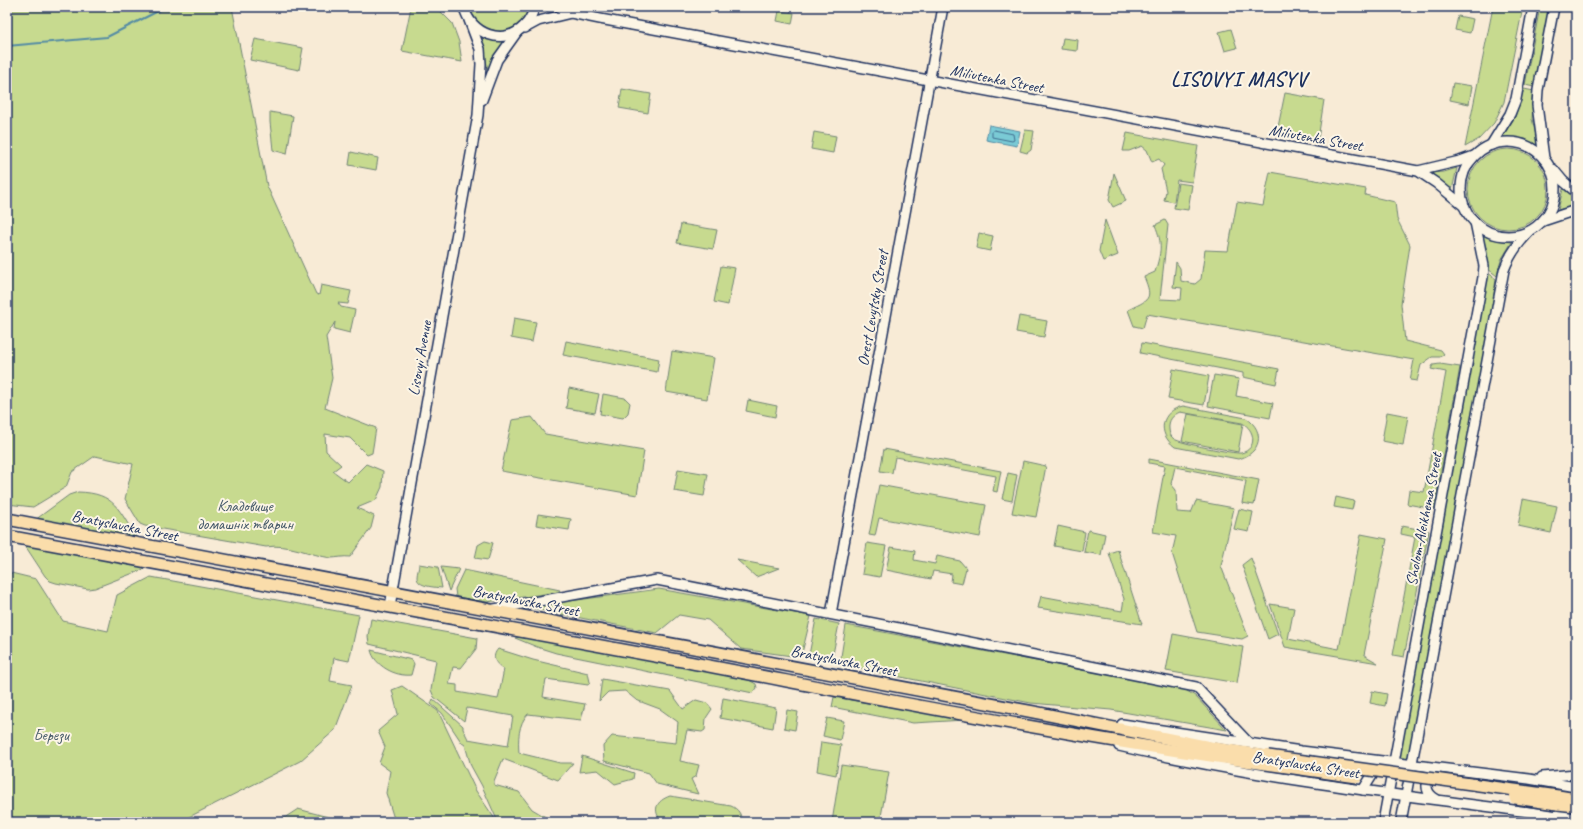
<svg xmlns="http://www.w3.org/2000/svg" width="1583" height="829" font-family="Caveat,sans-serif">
<rect width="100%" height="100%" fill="#f8ebd6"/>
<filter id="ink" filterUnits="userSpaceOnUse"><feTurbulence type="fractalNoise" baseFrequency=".025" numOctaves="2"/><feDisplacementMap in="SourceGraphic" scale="8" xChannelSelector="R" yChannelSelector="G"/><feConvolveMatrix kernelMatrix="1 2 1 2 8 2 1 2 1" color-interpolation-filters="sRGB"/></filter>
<g filter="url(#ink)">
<g fill="#c7da8f" stroke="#718476" fill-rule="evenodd">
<path d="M7 7H232L267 186 316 294 319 295 321 285 351 291 348 304 338 303 341 307 355 310 350 333 334 329 335 322 326 337 332 378 325 408 376 428 372 453 367 455 350 438 325 434 326 451 341 465 333 471 348 482 366 464 383 471 382 487 376 500 357 508 374 516 371 528 350 557C344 556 336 558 331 558 310 555 288 543 266 547L145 526 140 524 125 499 133 464 95 456 72 472 66 487 33 507 7 504Z"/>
<path d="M411 7H436L452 23 459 42 462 62 402 51Z"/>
<path d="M470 7H530C528 13 526 19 521 23 503 39 476 29 470 7Z"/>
<path d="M1493 7H1523L1504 102 1494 123 1479 139 1465 147Z"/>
<path d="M1540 7H1549L1534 87 1525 85Z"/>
<path d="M779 11 794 13 792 24 777 21Z"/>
<path d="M1458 16 1473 19 1470 33 1455 30Z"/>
<path d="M1231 29 1237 48 1225 51 1219 32Z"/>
<path d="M481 37 494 41 505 40 497 52 488 70Z"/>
<path d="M1063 38 1078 40 1077 51 1061 49Z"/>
<path d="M255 39 303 48 299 70 250 60Z"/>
<path d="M1453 83 1472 86 1469 104 1450 100Z"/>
<path d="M622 89 651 94 648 113 619 108Z"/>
<path d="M1524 89 1534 91 1532 119 1539 147 1525 139 1502 137 1515 117Z"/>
<path d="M1285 93 1324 100 1318 139 1277 132Z"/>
<path d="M270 112 293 116 287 154 273 150 270 122Z"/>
<path d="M1025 130 1034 131 1031 150 1027 153 1020 151Z"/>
<path d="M814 132 836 136 833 153 811 149Z"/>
<path d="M1127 133 1198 146 1192 182 1177 180 1174 202 1164 200 1166 191 1161 169 1164 165 1159 159 1152 162 1147 150 1142 146 1129 151H1123Z"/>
<circle cx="1508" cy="189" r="40"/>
<path d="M351 152 378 158 376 170 349 165Z"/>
<path d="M1457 168 1452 190 1426 173 1444 172Z"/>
<path d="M1270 172 1366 189 1365 195 1395 202 1397 219 1410 245 1401 304 1405 341 1441 350 1444 354 1440 357H1432L1421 365 1417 381 1410 380 1414 360 1147 314 1143 328 1134 326 1128 310C1148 300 1154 300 1144 277L1155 272C1161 252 1163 244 1155 225L1165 220 1168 225 1160 299 1181 300 1182 288 1173 287 1176 262 1180 268 1181 281 1195 284 1201 279 1205 250 1228 251 1237 202 1263 206Z"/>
<path d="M1114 173 1126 201 1113 207 1109 200Z"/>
<path d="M1178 183 1192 185 1188 210 1174 208Z"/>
<path d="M1563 189 1576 199V205L1558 210Z"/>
<path d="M1105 220 1118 255 1103 261 1099 251Z"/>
<path d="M681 224 717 230 713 249 677 243Z"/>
<path d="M979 233 993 236 990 251 976 248Z"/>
<path d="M1481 234 1491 239 1512 242 1501 260 1497 276 1488 269 1487 250Z"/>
<path d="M721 266 735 268 728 305 714 302Z"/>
<path d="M1487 272 1496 279 1477 417 1413 764 1394 762Z"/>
<path d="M1019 316 1047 321 1044 337 1016 332Z"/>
<path d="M514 318 536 322 532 342 511 338Z"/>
<path d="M566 341 659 359 657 372 563 355Z"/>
<path d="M1142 343 1279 369 1276 384 1243 377V373L1140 353Z"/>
<path d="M672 351 714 358 707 399 666 392Z"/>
<path d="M1440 364 1460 367 1434 509 1407 504 1409 490 1424 492 1446 372 1431 369 1433 365Z"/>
<path d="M1173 369 1209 376 1204 405 1168 399Z"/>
<path d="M1214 375 1239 379 1236 396 1273 403 1270 418 1208 406Z"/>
<path d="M569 388 599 394 595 413 566 408Z"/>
<path d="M603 394 625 398 630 403 628 413 623 418 600 414Z"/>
<path d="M748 400 777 406 775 417 746 411Z"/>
<path d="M1183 406 1246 418C1266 431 1261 454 1238 459L1175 447C1156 433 1161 411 1183 406ZM1180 412 1242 423C1255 429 1258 449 1241 453 1234 454 1180 443 1174 439 1171 437 1169 433 1169 429 1168 420 1173 415 1180 412Z"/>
<path d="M1387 412 1408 416 1403 445 1382 441Z"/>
<path d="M1188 414 1243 424 1238 452 1182 441Z"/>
<path d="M532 417 545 434 644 451 637 495 501 471 512 420Z"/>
<path d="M884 449 1001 471 997 492 993 491 996 476 895 457 892 473 880 471Z"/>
<path d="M1149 459 1259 480 1254 505 1242 503 1246 481 1175 467 1171 484 1176 490 1177 512 1191 513 1196 501 1234 508 1221 566 1248 636 1242 639 1197 632 1172 553 1176 536 1153 532 1165 466 1149 463Z"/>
<path d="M1023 461 1046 466 1036 517 1012 513Z"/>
<path d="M678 469 708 474 704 496 674 491Z"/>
<path d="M1008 473 1017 475 1012 501 1002 499Z"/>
<path d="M879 485 986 505 980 537 879 518 875 536 869 535Z"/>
<path d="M78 492C116 493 118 510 137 538L35 520 69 495Z"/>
<path d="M1336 497 1354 501 1352 510 1334 507Z"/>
<path d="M1523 499 1557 506 1551 533 1518 526Z"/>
<path d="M1239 509 1253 512 1249 532 1234 529Z"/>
<path d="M538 514 571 519 569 530 536 525Z"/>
<path d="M1058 526 1085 532 1082 551 1054 546Z"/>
<path d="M1402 526 1429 531 1404 657 1393 655 1415 537 1401 534Z"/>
<path d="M1088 530 1105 534 1101 555 1084 552Z"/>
<path d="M1361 534 1387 539 1364 655 1378 663 1285 647 1270 604 1294 608 1288 639 1339 649Z"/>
<path d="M485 541 493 543 488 560 475 558 478 545Z"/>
<path d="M867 543 886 546 880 577 862 574Z"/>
<path d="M24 544 149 567 95 588 88 589 56 583 50 581 45 576Z"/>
<path d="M891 547 915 551 914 560 935 564 937 556 960 561 966 568 962 584 951 582 952 574 933 571 931 579 886 570Z"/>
<path d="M1118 550 1142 624 1038 608 1041 596 1122 611 1124 599 1109 553Z"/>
<path d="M1251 558 1278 634 1268 639 1242 565Z"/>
<path d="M737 560 779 568 756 577Z"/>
<path d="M419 564 438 567 442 588C435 587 417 587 417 577 417 573 419 568 419 564Z"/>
<path d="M441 567 459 569 449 591Z"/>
<path d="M464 570 560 590 559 592 487 602 456 597 455 589Z"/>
<path d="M7 572 36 579 63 621 108 631 117 595 151 577 359 615 349 661 334 658 330 681 352 685 335 730 300 761 187 818 189 822H7Z"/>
<path d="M659 589 811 616 803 649 801 654 792 656 741 649 708 620 679 615 657 633 525 607Z"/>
<path d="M371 619 477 638 476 649 461 668 453 667 449 684 457 685V692L498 699 504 669C495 664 491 657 498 649L533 660 588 673 590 682 588 685 546 679 543 697 585 704 581 720 528 714C518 724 518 740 519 753L560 763H573L558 780 503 759 494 781V785L519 792 532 809 554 822H498L482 786 471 766 465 745 462 743 442 713 431 704 433 699 463 726V729L468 739 508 746 513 716 467 708 464 721 434 697 431 690 436 660 369 644 368 636Z"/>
<path d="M816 619 839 624 832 659 809 655Z"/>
<path d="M846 625 1184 689 1195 696 1227 730 1111 710 1031 703 876 672 840 663Z"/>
<path d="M1173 634 1243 647 1237 683 1166 671Z"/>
<path d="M527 636 749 680 756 684 757 688 753 693 556 653 537 647 515 638Z"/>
<path d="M371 650 412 660 414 664 411 675C395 677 374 665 371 650Z"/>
<path d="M602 679 670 691 683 709 696 700 707 703 712 709 706 718 705 730 702 732 687 730 680 761 699 765 696 776 691 779 698 794 657 784 649 773 604 761 603 746 612 736 676 743 678 722 660 709 636 700 625 691 608 692 599 701Z"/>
<path d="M402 686 438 711 476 791 497 822H395L386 793 390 771 379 763 385 747 378 731 398 714 392 690Z"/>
<path d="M1372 691 1387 694 1385 706 1370 703Z"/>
<path d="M834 697 965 720 913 723 832 707Z"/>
<path d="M723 698 776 708 773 728 720 718Z"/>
<path d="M787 710 798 712 795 730 784 728Z"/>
<path d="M827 718 844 721 840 740 823 736Z"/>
<path d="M821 742 841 745 836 775 817 771Z"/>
<path d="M582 756 634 773 633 779 615 784 598 770 579 772Z"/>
<path d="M841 765 889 772 880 822H832Z"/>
<path d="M670 796 731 806C738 809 742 814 741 822H662C652 810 656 801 670 796Z"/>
<path d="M298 809 347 822H278Z"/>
</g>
<path fill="#7acad5" stroke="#548ca5" d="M989 125 1020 131 1017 146 986 140Z"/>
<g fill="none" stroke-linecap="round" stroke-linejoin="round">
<path stroke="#416d8e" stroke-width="1" d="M994 130 1013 134 1014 140 1012 141 992 137V132Z"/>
<path stroke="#548ca5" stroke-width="2" d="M7 46 107 37 166 7"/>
<g stroke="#1b2f5e" stroke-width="12">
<g id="minor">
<path d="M464 7C470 34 504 47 524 26 530 21 532 14 535 7"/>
<path d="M560 7 571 13 600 19 1418 171 1436 183 1465 207"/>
<path d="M525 28 538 21 571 13"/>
<path d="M482 100 497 60 517 32"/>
<circle cx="1508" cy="189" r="47"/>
<path d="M1491 145 1510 114 1516 99 1533 7"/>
<path d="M1544 158 1537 105 1538 90 1554 7"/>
<path d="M1553 169 1563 181 1576 192"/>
<path d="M1418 171 1460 161 1474 156"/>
<path d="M1543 221 1576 210"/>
<path d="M390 606 478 115 481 64 480 49 469 20"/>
<path d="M494 609 657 580 1196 687 1248 742"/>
<path d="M831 614 943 7"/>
<path d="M1122 724 1301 751 1529 779 1576 787"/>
<path d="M1119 746C1269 781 1423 798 1576 818"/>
<path d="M1431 773C1425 784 1425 793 1436 799"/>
<path d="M1542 777 1576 774"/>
<path d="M1363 790 1373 774V764"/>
<path d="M1383 822 1483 277 1484 266 1475 222"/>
<path d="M1401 822 1504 270C1510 254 1518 243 1530 231"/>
</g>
</g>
<g stroke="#1b2f5e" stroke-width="14">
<g id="major">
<path d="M7 519 1039 713 1215 748 1268 756"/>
<path d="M7 536C230 578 454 618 677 660 873 697 1069 737 1266 764"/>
<path d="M1558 796 1576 799"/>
<path d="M1557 804 1576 806"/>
</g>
</g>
<use href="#minor" stroke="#fcf5e5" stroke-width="9"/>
<use href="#major" stroke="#faddab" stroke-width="11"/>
<g stroke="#1b2f5e" stroke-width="14" stroke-linecap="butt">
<g id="major-bridge">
<path d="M1268 756 1558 796"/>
<path d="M1266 764 1357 777"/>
<path d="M1515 798 1557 804"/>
</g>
</g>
<use href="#major-bridge" stroke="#faddab" stroke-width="11"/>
</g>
</g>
<g text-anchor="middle" stroke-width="4" stroke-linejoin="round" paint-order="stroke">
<g font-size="16" fill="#1b2f5e" stroke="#fcf5e5">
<text transform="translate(997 78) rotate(11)" y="6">Miliutenka Street</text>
<text transform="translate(1316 137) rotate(10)" y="6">Miliutenka Street</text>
<text transform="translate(872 308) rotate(-80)" y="6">Orest Levytsky Street</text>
<text transform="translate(419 358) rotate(-80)" y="6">Lisovyi Avenue</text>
<text transform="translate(1423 519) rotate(-79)" y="6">Sholom-Aleikhema Street</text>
<text transform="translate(125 525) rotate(11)" y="6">Bratyslavska Street</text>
<text transform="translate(526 600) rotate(11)" y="6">Bratyslavska Street</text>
<text transform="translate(844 660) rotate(11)" y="6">Bratyslavska Street</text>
<text transform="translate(1306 764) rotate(9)" y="6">Bratyslavska Street</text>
</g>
<g font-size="16" fill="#465a6a" stroke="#fcf5e5">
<text x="245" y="511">Кладовище<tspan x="245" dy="18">домашніх тварин</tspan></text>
<text x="51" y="740">Берези</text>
</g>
<g font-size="20" font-weight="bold" letter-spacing="1" fill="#1b2f5e" stroke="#fcf5e5">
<text x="1239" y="86">LISOVYI MASYV</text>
</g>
</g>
<rect width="1583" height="829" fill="none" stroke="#fcf5e5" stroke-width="24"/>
<rect x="12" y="12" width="1559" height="805" fill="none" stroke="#1b2f5e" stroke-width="1.5" filter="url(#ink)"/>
</svg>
